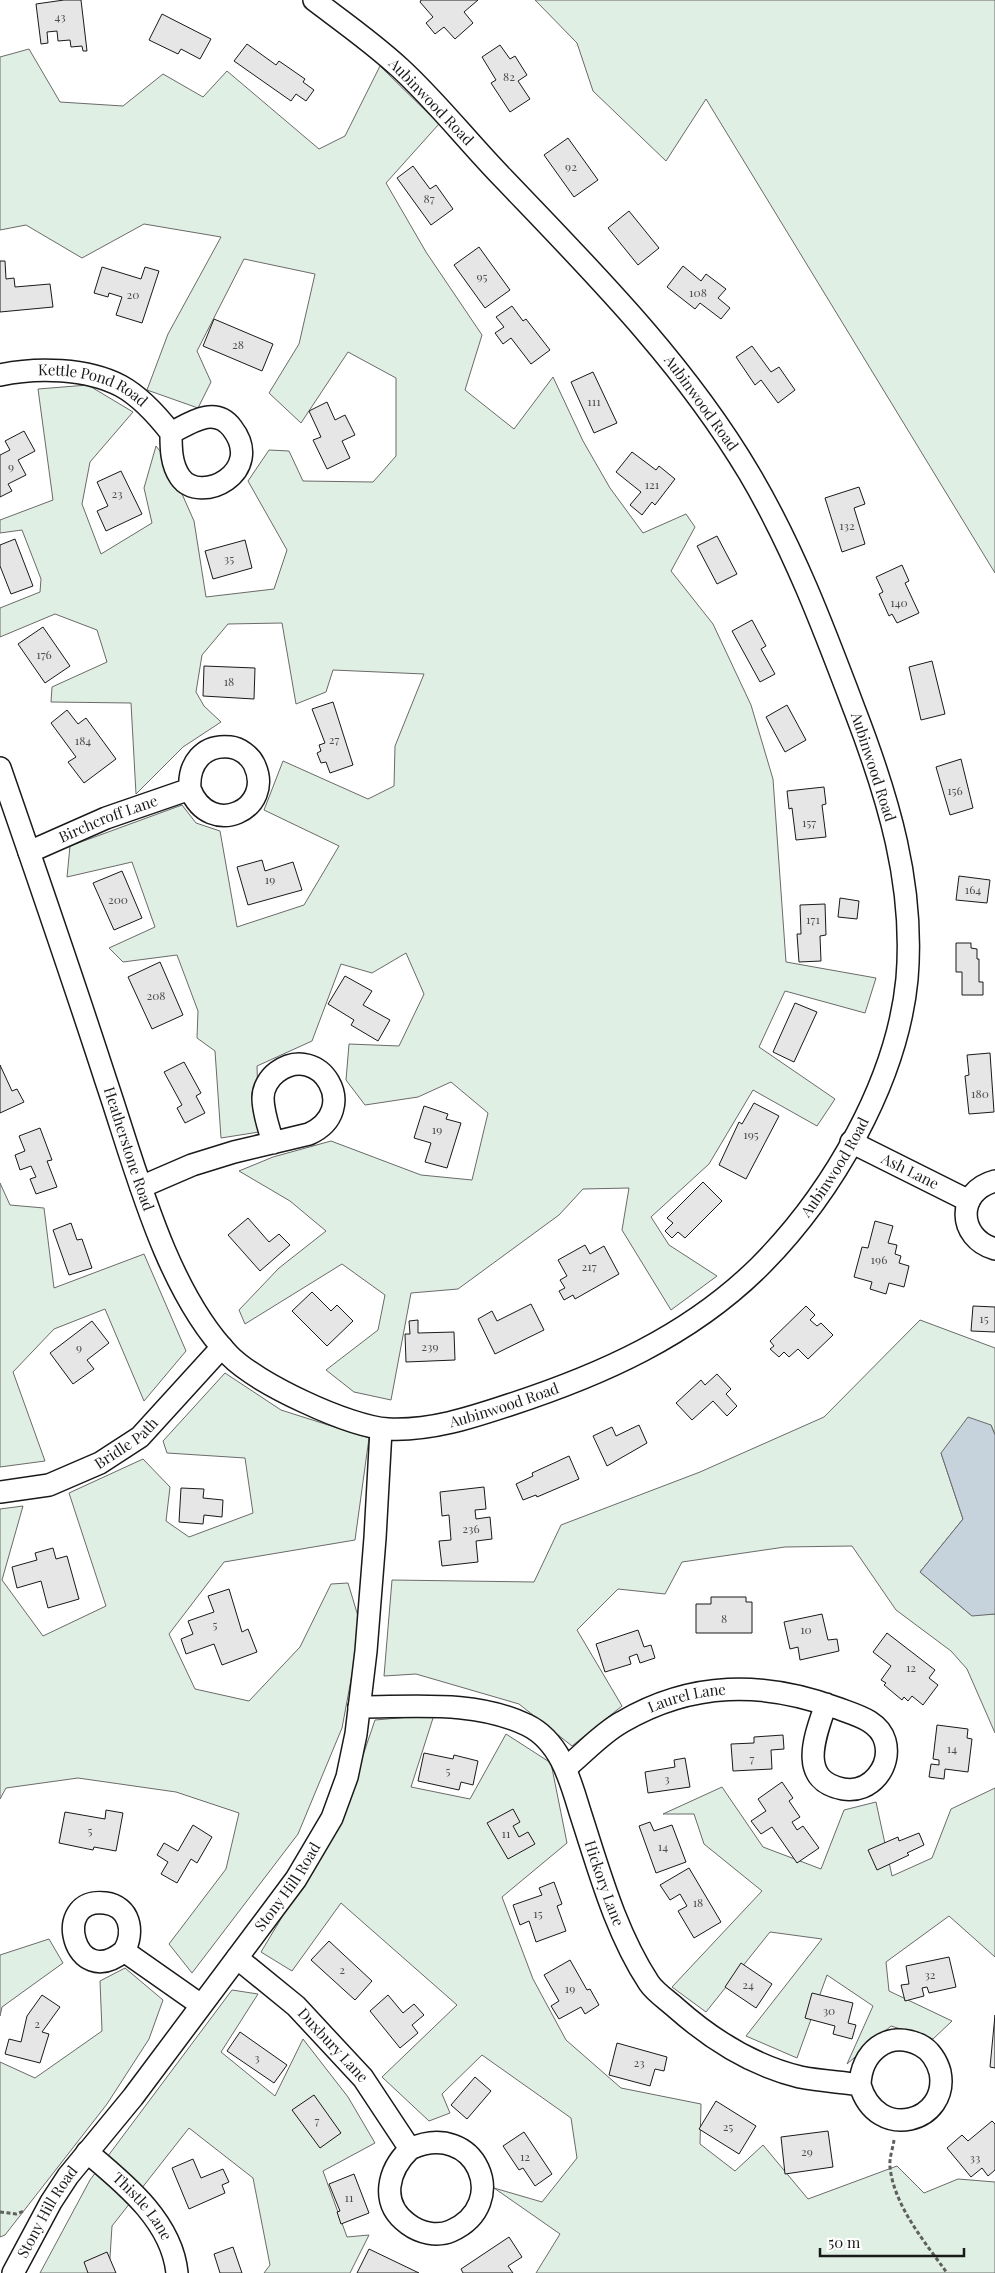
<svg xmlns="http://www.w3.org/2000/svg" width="995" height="2273" font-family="'Playfair Display',serif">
<rect width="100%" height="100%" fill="#fff"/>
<g fill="#e0efe3" stroke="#6a6a6a">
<path d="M535 0H995V573L706 99 666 161 593 91 577 43Z"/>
<path d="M29 49 60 102 123 106 163 74 203 97 227 71 319 149 345 136 380 66 439 124 386 183 426 252 482 335 465 390 514 429 553 377 583 441 610 488 643 533 686 514 695 527 671 571 713 624 751 705 773 779 786 962 876 978 865 1013 785 991 759 1047 835 1099 817 1126 753 1090 709 1164 651 1217 669 1245 717 1276 671 1310 622 1230 629 1188 583 1189 559 1215 458 1289 411 1293 391 1400 354 1392 326 1370 378 1330 385 1295 342 1264 245 1324 239 1310 279 1268 326 1231 290 1201 239 1171 273 1157 331 1141 421 1175 472 1180 488 1113 451 1082 418 1097 365 1105 346 1080 349 1044 399 1046 424 994 406 953 372 973 341 964 312 1041 257 1066 259 1132 221 1138 215 1051 197 1038 198 1011 177 955 123 962 109 948 155 927 132 862 67 877 70 846 182 805 196 823 220 831 237 927 304 905 339 846 264 810 283 761 368 799 394 786 395 746 424 674 333 670 326 692 296 704 282 623 228 624 202 655 196 692 204 706 221 722 183 747 136 794 131 703 51 702 52 687 107 662 97 630 55 614 0 637V608L40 592 41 579 22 530 0 533V520L53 500 38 389 88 385 133 412 90 462 82 504 101 554 152 523 144 488 156 446 167 460 194 521 206 597 274 589 287 550 248 481 269 450 289 451 303 481 373 482 396 456V378L348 352 301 423 269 393 299 344 315 274 244 259 197 351 211 382 198 408 147 390 168 334 221 237 144 224 82 258 26 225 0 230V57Z"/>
<path d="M0 1183 10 1205 44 1208 54 1288 144 1254 186 1351 144 1401 105 1309 54 1329 13 1372 45 1461 0 1467Z"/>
<path d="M920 1320 995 1348V1435L991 1425 941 1453 963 1519 920 1572 971 1615 995 1614V1733L967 1669 951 1651 896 1610 852 1546 785 1547 682 1562 665 1594 618 1589 577 1630 622 1706 572 1746 519 1704 416 1674 384 1676 392 1580 534 1582 561 1525 700 1472 824 1417Z"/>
<path d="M225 1373 281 1410 369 1438 355 1540 224 1562 169 1634 195 1689 249 1701 300 1647 331 1584 348 1583 361 1626 342 1728 298 1834 192 1973 169 1944 226 1869 239 1813 176 1792 78 1778 6 1788 0 1799V1509L23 1506 2 1580 43 1636 106 1606 69 1493 143 1459 170 1487 166 1521 189 1537 253 1513 245 1458 167 1453 163 1441Z"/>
<path d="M434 1715 411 1787 470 1799 506 1734 551 1763 567 1843 502 1897 533 1979 566 2040 621 2088 701 2104 700 2144 735 2171 763 2145 808 2199 897 2166 924 2193 958 2179 995 2182V2273H536L560 2234 494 2188 542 2202 577 2158 571 2118 482 2055 442 2094 450 2113 429 2121 382 2077 457 2005 341 1903 292 1971 261 1952 342 1817 375 1720Z"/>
<path d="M722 1787 763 1847 821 1869 844 1810 876 1802 892 1876 932 1858 951 1809 995 1788V1957L949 1916 886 1962 889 1991 952 2021 933 2039 891 2026 847 2064 873 2006 827 1975 797 2058 746 2036 822 1939 770 1932 706 2012 672 1987 762 1891 704 1844 694 1814H663Z"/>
<path d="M49 1939 63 1963 2 2007 0 2016V1955Z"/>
<path d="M125 1968 163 2000 149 2039 107 2104 5 2235 0 2237V2062L35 2078 102 2031 100 1981Z"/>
<path d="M232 1990 258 1994 221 2052 275 2096 303 2039 348 2097 375 2143 323 2171 347 2237 369 2235 350 2273H264L270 2265 253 2178 189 2128 112 2226 109 2273H40L90 2180Z"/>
</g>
<path fill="#c6d2dc" stroke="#6a6a6a" d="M968 1417 991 1425 995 1435V1614L972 1616 920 1572 963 1519 941 1453Z"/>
<g fill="#e6e6e6" stroke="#1a1a1a">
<path d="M64 0H81L87 51H83L82 46 71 47 70 40 58 41 57 31 47 32 48 43 41 44 36 4Z"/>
<path d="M421 0H478L464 12 473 23 455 39 444 27 435 34 426 23 433 17 420 2Z"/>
<path d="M162 14 211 39 200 59 181 49 178 54 149 40Z"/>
<path d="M247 44 276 65 279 61 305 79 303 82 314 90 306 101 296 94 291 101 234 61Z"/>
<path d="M500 45 510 59 515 56 527 75 518 81 530 99 510 112 491 83 496 80 482 57Z"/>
<path d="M568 138 598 180 574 197 544 155Z"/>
<path d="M413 166 430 189 436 185 453 209 431 225 397 178Z"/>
<path d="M629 211 659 248 638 265 608 228Z"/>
<path d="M479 247 510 290 485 308 454 265Z"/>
<path d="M0 261H5L6 279 14 278 15 287 50 284 53 307 0 312Z"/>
<path d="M683 266 701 281 706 274 726 289 718 298 730 308 721 319 700 303 695 309 667 287Z"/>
<path d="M102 267 141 279 145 267 159 271 142 323 116 315 122 297 109 293 108 297 94 293Z"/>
<path d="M512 306 523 321 526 319 550 350 531 364 511 338 503 344 495 333 504 327 496 317Z"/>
<path d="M214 319 273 344 262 371 203 346Z"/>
<path d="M752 346 771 372 779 367 795 390 778 403 761 380 755 385 736 357Z"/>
<path d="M593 372 617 423 594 433 571 382Z"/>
<path d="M327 402 335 420 345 415 355 435 342 441 350 458 327 469 313 440 321 437 309 411Z"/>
<path d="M24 431 35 451 18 460 26 475 8 484 12 491 0 497V455L10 450 5 441Z"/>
<path d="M632 452 656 470 659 466 675 479 655 505 652 502 642 515 630 505 641 492 616 472Z"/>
<path d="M121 471 142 514 106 531 97 511 108 506 97 482Z"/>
<path d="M859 487 865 504 854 508 865 544 842 552 825 498Z"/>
<path d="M717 536 737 574 717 584 697 546Z"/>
<path d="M15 539 33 586 11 594 0 566V545Z"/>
<path d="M245 540 252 568 213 579 205 551Z"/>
<path d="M902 565 909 581 905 583 919 613 897 623 892 614 889 616 879 594 883 592 876 577Z"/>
<path d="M752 620 766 646 761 649 775 674 760 682 732 631Z"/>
<path d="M43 627 70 666 45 683 18 644Z"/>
<path d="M932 661 945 714 921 720 909 667Z"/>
<path d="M204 666 255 668 254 699 203 696Z"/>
<path d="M333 702 353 765 330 773 326 762 321 763 317 753 321 751 319 745 325 743 312 709Z"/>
<path d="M787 705 806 740 785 752 766 717Z"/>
<path d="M67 710 78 724 86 718 116 759 84 783 68 762 76 757 51 723Z"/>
<path d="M961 759 973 808 950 815 936 767Z"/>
<path d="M824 787 826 804 822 805 826 837 796 840 792 808 789 809 787 791Z"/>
<path d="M262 860 265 871 293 862 302 890 248 905 237 867Z"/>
<path d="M122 871 142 918 114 930 93 883Z"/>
<path d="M959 876 990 880 987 903 956 900Z"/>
<path d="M840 898 859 901 857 919 838 917Z"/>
<path d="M825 904 826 935 820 936 821 961 799 962 797 934H801L800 905Z"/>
<path d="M956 943H971V948L977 949V959H979V982H983V995H962V972H956Z"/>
<path d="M160 962 183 1015 152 1029 128 977Z"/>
<path d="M345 976 372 991 363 1005 390 1020 378 1041 351 1025 354 1020 328 1004Z"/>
<path d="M795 1003 817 1012 794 1062 773 1052Z"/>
<path d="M990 1053 994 1112 969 1114 965 1076 969 1075 967 1055Z"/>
<path d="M184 1062 201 1093 196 1096 205 1113 185 1123 177 1108 182 1105 164 1072Z"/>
<path d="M0 1065 12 1091 17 1089 24 1102 0 1113Z"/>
<path d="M754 1103 779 1116 746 1179 719 1165 739 1122 742 1124Z"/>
<path d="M424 1106 448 1114 446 1119 461 1123 447 1168 425 1162 431 1143 414 1138Z"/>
<path d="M40 1128 52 1160 47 1161 57 1187 36 1194 30 1179 36 1177 31 1166 20 1170 15 1155 25 1151 19 1136Z"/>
<path d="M703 1182 722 1201 685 1238 678 1232 672 1238 665 1231 673 1223 667 1218Z"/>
<path d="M248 1218 269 1242 279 1234 290 1245 260 1271 228 1235Z"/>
<path d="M875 1221 893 1226 888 1243 897 1245 895 1254 901 1256 899 1263 909 1266 904 1287 889 1283 886 1294 870 1289 872 1282 854 1277 862 1247 868 1248Z"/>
<path d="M71 1223 77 1240 82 1239 92 1268 69 1275 53 1230Z"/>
<path d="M585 1245 590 1254 604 1246 619 1274 575 1299 573 1295 564 1300 559 1291 565 1288 560 1280 567 1276 558 1260Z"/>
<path d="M312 1292 331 1311 337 1305 353 1321 327 1346 292 1311Z"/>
<path d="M531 1304 544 1330 495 1354 478 1319 492 1311 497 1321Z"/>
<path d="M806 1306 815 1315 810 1320 817 1326 821 1323 833 1335 808 1359 798 1349 789 1357 784 1352 779 1357 770 1349 774 1346 770 1341Z"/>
<path d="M973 1306 995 1307V1332L971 1331Z"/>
<path d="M418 1320V1333L454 1332 455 1360 406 1362 405 1334H410L409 1321Z"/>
<path d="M92 1321 109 1343 87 1360 94 1369 73 1384 50 1353Z"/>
<path d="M717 1374 731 1389 726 1394 737 1406 727 1416 713 1401 692 1420 676 1403 701 1380 705 1385Z"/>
<path d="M639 1425 647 1443 607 1466 593 1436 612 1427 616 1436Z"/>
<path d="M569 1456 579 1479 537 1497 536 1495 523 1500 516 1484 533 1476 532 1473Z"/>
<path d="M484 1487 486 1509 475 1510 476 1519 490 1517 492 1539 476 1541 478 1562 442 1566 439 1541 451 1540 449 1515 442 1516 440 1492Z"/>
<path d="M181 1488 204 1489 203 1498 223 1500 222 1517 204 1515 203 1524 179 1522Z"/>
<path d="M53 1548 56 1559 67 1556 79 1599 48 1608 41 1581 17 1588 12 1567 37 1560 35 1553Z"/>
<path d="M229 1589 242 1632 248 1629 257 1652 222 1665 214 1644 186 1654 181 1639 193 1634 188 1621 214 1612 208 1596Z"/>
<path d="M711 1597H746V1602H752V1633H696V1604H711Z"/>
<path d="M822 1614 828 1640 837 1639 839 1651 800 1660 798 1647 790 1649 784 1622Z"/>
<path d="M638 1630 644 1647 651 1645 655 1658 640 1663 637 1654 629 1657 631 1664 605 1672 596 1644Z"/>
<path d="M887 1633 935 1670 929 1678 938 1685 923 1705 912 1696 908 1701 904 1697 902 1700 884 1685 886 1683 881 1680 891 1666 873 1652Z"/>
<path d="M937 1725 968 1729 967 1738 972 1739 968 1772 945 1769 944 1779 929 1777 931 1764 939 1765V1760L933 1759Z"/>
<path d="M783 1735 784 1749 771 1750 772 1769 733 1771 731 1744 754 1743V1737Z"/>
<path d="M424 1753 453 1759 454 1755 478 1761 473 1785 461 1782 459 1790 418 1781Z"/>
<path d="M685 1758 690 1787 648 1793 645 1772 675 1767 674 1760Z"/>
<path d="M782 1782 793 1798 789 1801 800 1817 792 1822 797 1830 803 1826 819 1848 797 1863 772 1827 761 1834 751 1821 766 1811 758 1799Z"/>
<path d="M513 1809 520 1822 513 1826 519 1837 528 1832 535 1844 508 1859 487 1823Z"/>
<path d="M106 1810 123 1813 116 1851 94 1847 93 1850 59 1843 65 1812 105 1819Z"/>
<path d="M650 1822 654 1831 672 1825 686 1862 656 1873 639 1826Z"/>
<path d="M193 1825 212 1837 197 1863 191 1859 177 1883 161 1874 168 1862 157 1855 164 1843 178 1851Z"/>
<path d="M919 1833 924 1845 907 1853 909 1855 877 1870 868 1850 898 1837 899 1841Z"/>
<path d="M689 1868 721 1922 694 1938 678 1911 687 1906 680 1894 670 1900 660 1885Z"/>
<path d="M554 1882 562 1904 557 1906 566 1931 536 1942 529 1921 520 1925 513 1905 542 1895 539 1888Z"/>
<path d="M329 1941 372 1981 355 2000 311 1960Z"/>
<path d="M949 1957 956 1987 929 1993 927 1987 922 1988 924 1996 905 2001 901 1985 909 1984 906 1966Z"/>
<path d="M570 1960 587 1990 590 1989 599 2005 585 2014 581 2007 559 2019 551 2006 559 2001 544 1975Z"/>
<path d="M741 1963 772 1984 756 2008 725 1987Z"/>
<path d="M812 1993 853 2003 848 2023 856 2025 852 2039 833 2034 835 2026 805 2018Z"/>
<path d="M42 1995 60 2007 42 2032 49 2034 40 2063 5 2054 9 2039 21 2042 27 2016Z"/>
<path d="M388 1995 403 2013 414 2004 424 2015 412 2025 418 2033 400 2048 370 2011Z"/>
<path d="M995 2015V2068L990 2067Z"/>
<path d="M240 2032 287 2065 274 2083 227 2051Z"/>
<path d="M617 2043 667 2057 664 2071 655 2069 650 2086 609 2075Z"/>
<path d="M475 2077 491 2091 467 2119 451 2105Z"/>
<path d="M314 2095 341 2133 320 2148 292 2110Z"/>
<path d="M716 2101 756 2126 739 2154 699 2129Z"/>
<path d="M992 2121 995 2124V2170L988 2176 982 2168 971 2177 947 2148 962 2135 968 2141Z"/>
<path d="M828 2131 833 2167 785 2174 781 2137Z"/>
<path d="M524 2132 552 2174 535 2186 523 2168 519 2170 503 2146Z"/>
<path d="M193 2159 201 2178 223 2169 229 2182 222 2185 225 2193 189 2209 172 2168Z"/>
<path d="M354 2174 369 2213 341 2224 337 2212 340 2211 329 2184Z"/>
<path d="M509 2237 522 2257 508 2266 513 2273H463L461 2269Z"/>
<path d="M233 2247 242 2273H220L214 2254Z"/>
<path d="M369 2249 419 2273H357Z"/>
<path d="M107 2252 116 2273H88L84 2262Z"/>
</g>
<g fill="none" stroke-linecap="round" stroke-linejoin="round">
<g stroke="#1a1a1a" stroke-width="24">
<g id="minor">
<path id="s1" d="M0 375C36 367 87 368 121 386 141 397 157 415 171 433 171 448 171 464 180 477 200 506 266 472 232 428 215 405 190 423 171 433"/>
<path id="s2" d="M0 768C36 872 72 976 106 1081 135 1166 165 1289 229 1355 256 1383 349 1427 388 1429 430 1431 470 1418 509 1405 601 1375 689 1336 759 1267 832 1194 897 1082 907 979 915 885 888 797 855 711 824 629 794 549 749 473 683 362 592 271 503 178 468 142 437 102 400 68 373 43 343 22 314 0"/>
<path id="s3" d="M29 852 106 818 190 789C188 764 203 744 230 747 240 748 250 756 254 764 276 809 210 840 190 789"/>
<path id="s4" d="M851 1142 969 1201"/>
<path d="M995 1181C956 1191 957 1238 995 1249"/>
<path d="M141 1187 192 1165 234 1152 309 1134C362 1110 320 1041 277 1072 269 1078 263 1088 263 1098 263 1113 269 1128 273 1143"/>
<path id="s5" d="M0 1492 49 1485 100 1463 140 1437 222 1347"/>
<path id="s6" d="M359 1707C415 1707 475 1700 527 1725 560 1741 570 1779 580 1812 599 1870 615 1931 649 1983 655 1992 667 2000 676 2008 711 2039 754 2066 800 2077 820 2081 840 2082 860 2085 877 2143 950 2122 940 2072 937 2061 930 2050 920 2045 887 2029 861 2053 860 2085"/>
<path id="s7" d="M567 1767C584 1753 602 1733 622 1722 692 1681 763 1681 837 1708 855 1715 879 1720 885 1741 892 1766 871 1794 843 1789 796 1780 816 1734 826 1704"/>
<path d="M124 1951C74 1993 50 1896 105 1903 130 1906 135 1932 124 1951L201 2005"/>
<path id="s8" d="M237 1958 296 2006 363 2078 410 2149C388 2170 379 2203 408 2224 420 2233 437 2237 451 2231 512 2204 476 2119 410 2149"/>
<path id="s9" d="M87 2152C124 2183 172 2221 177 2273"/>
<path id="s10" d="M13 2273 51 2202 68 2176 133 2097 296 1879 332 1818 347 1777 356 1734 366 1651 375 1538 381 1430"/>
</g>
</g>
<g stroke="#5f5f5f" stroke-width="3" stroke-dasharray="4 2.5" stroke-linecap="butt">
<path d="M894 2140C893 2148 889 2158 890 2167 894 2206 925 2242 947 2273"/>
<path d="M0 2212 16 2214 24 2211"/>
</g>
<use href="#minor" stroke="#fff" stroke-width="21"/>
</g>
<g text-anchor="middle" stroke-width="4" stroke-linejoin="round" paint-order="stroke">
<g font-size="12" fill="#4d4d4d">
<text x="60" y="21">43</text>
<text x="509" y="81">82</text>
<text x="571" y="171">92</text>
<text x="429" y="203">87</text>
<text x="482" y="281">95</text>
<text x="698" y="297">108</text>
<text x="133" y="299">20</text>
<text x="238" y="349">28</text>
<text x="594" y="406">111</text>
<text x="11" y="471">9</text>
<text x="652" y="489">121</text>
<text x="117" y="498">23</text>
<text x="847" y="530">132</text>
<text x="229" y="563">35</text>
<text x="899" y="607">140</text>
<text x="44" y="659">176</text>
<text x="229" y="686">18</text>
<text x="334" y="744">27</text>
<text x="83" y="745">184</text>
<text x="955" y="795">156</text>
<text x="809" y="827">157</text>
<text x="270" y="884">19</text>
<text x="973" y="894">164</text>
<text x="118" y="904">200</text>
<text x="813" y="924">171</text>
<text x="156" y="1000">208</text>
<text x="980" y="1098">180</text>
<text x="437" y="1134">19</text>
<text x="751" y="1139">195</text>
<text x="879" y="1264">196</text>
<text x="589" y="1271">217</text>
<text x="984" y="1323">15</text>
<text x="430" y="1351">239</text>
<text x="79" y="1352">9</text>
<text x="471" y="1533">236</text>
<text x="724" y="1623">8</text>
<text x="215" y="1629">5</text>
<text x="806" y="1634">10</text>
<text x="911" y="1672">12</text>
<text x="952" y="1753">14</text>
<text x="752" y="1763">7</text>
<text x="448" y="1775">5</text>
<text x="667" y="1783">3</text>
<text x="90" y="1835">5</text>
<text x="506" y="1838">11</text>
<text x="663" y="1851">14</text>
<text x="698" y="1907">18</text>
<text x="538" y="1918">15</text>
<text x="342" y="1974">2</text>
<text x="930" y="1979">32</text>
<text x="748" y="1989">24</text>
<text x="570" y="1993">19</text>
<text x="829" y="2015">30</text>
<text x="37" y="2028">2</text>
<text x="257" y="2062">3</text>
<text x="639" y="2067">23</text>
<text x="317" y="2125">7</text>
<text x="728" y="2131">25</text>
<text x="807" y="2156">29</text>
<text x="525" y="2161">12</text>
<text x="975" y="2162">33</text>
<text x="349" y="2202">11</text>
</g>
<g font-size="15" fill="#1a1a1a" stroke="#fff">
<text transform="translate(431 102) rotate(46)" y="5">Aubinwood Road</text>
<text dy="5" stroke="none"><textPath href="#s1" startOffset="96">Kettle Pond Road</textPath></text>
<text transform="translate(701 403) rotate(54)" y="5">Aubinwood Road</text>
<text transform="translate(873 767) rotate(72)" y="5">Aubinwood Road</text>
<text dy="5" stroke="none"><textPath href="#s3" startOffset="86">Birchcroff Lane</textPath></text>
<text dy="5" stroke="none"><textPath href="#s2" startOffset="402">Heatherstone Road</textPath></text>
<text dy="5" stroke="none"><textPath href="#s2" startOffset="1349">Aubinwood Road</textPath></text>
<text dy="5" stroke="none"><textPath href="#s4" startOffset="66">Ash Lane</textPath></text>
<text dy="5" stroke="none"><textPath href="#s2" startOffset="930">Aubinwood Road</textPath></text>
<text dy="5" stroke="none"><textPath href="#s5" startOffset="138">Bridle Path</textPath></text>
<text dy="5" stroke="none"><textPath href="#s7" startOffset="141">Laurel Lane</textPath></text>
<text dy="5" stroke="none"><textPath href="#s6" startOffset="351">Hickory Lane</textPath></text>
<text dy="5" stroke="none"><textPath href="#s10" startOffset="475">Stony Hill Road</textPath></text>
<text dy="5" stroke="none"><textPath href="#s8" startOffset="130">Duxbury Lane</textPath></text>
<text dy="5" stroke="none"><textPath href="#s9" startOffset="78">Thistle Lane</textPath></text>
<text dy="5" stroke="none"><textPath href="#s10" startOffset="70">Stony Hill Road</textPath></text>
</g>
</g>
<path d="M820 2248v8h144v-8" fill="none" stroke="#1a1a1a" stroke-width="2.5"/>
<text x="828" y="2248" font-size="15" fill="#1a1a1a" stroke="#ffffff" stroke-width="4" paint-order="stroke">50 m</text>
</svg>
